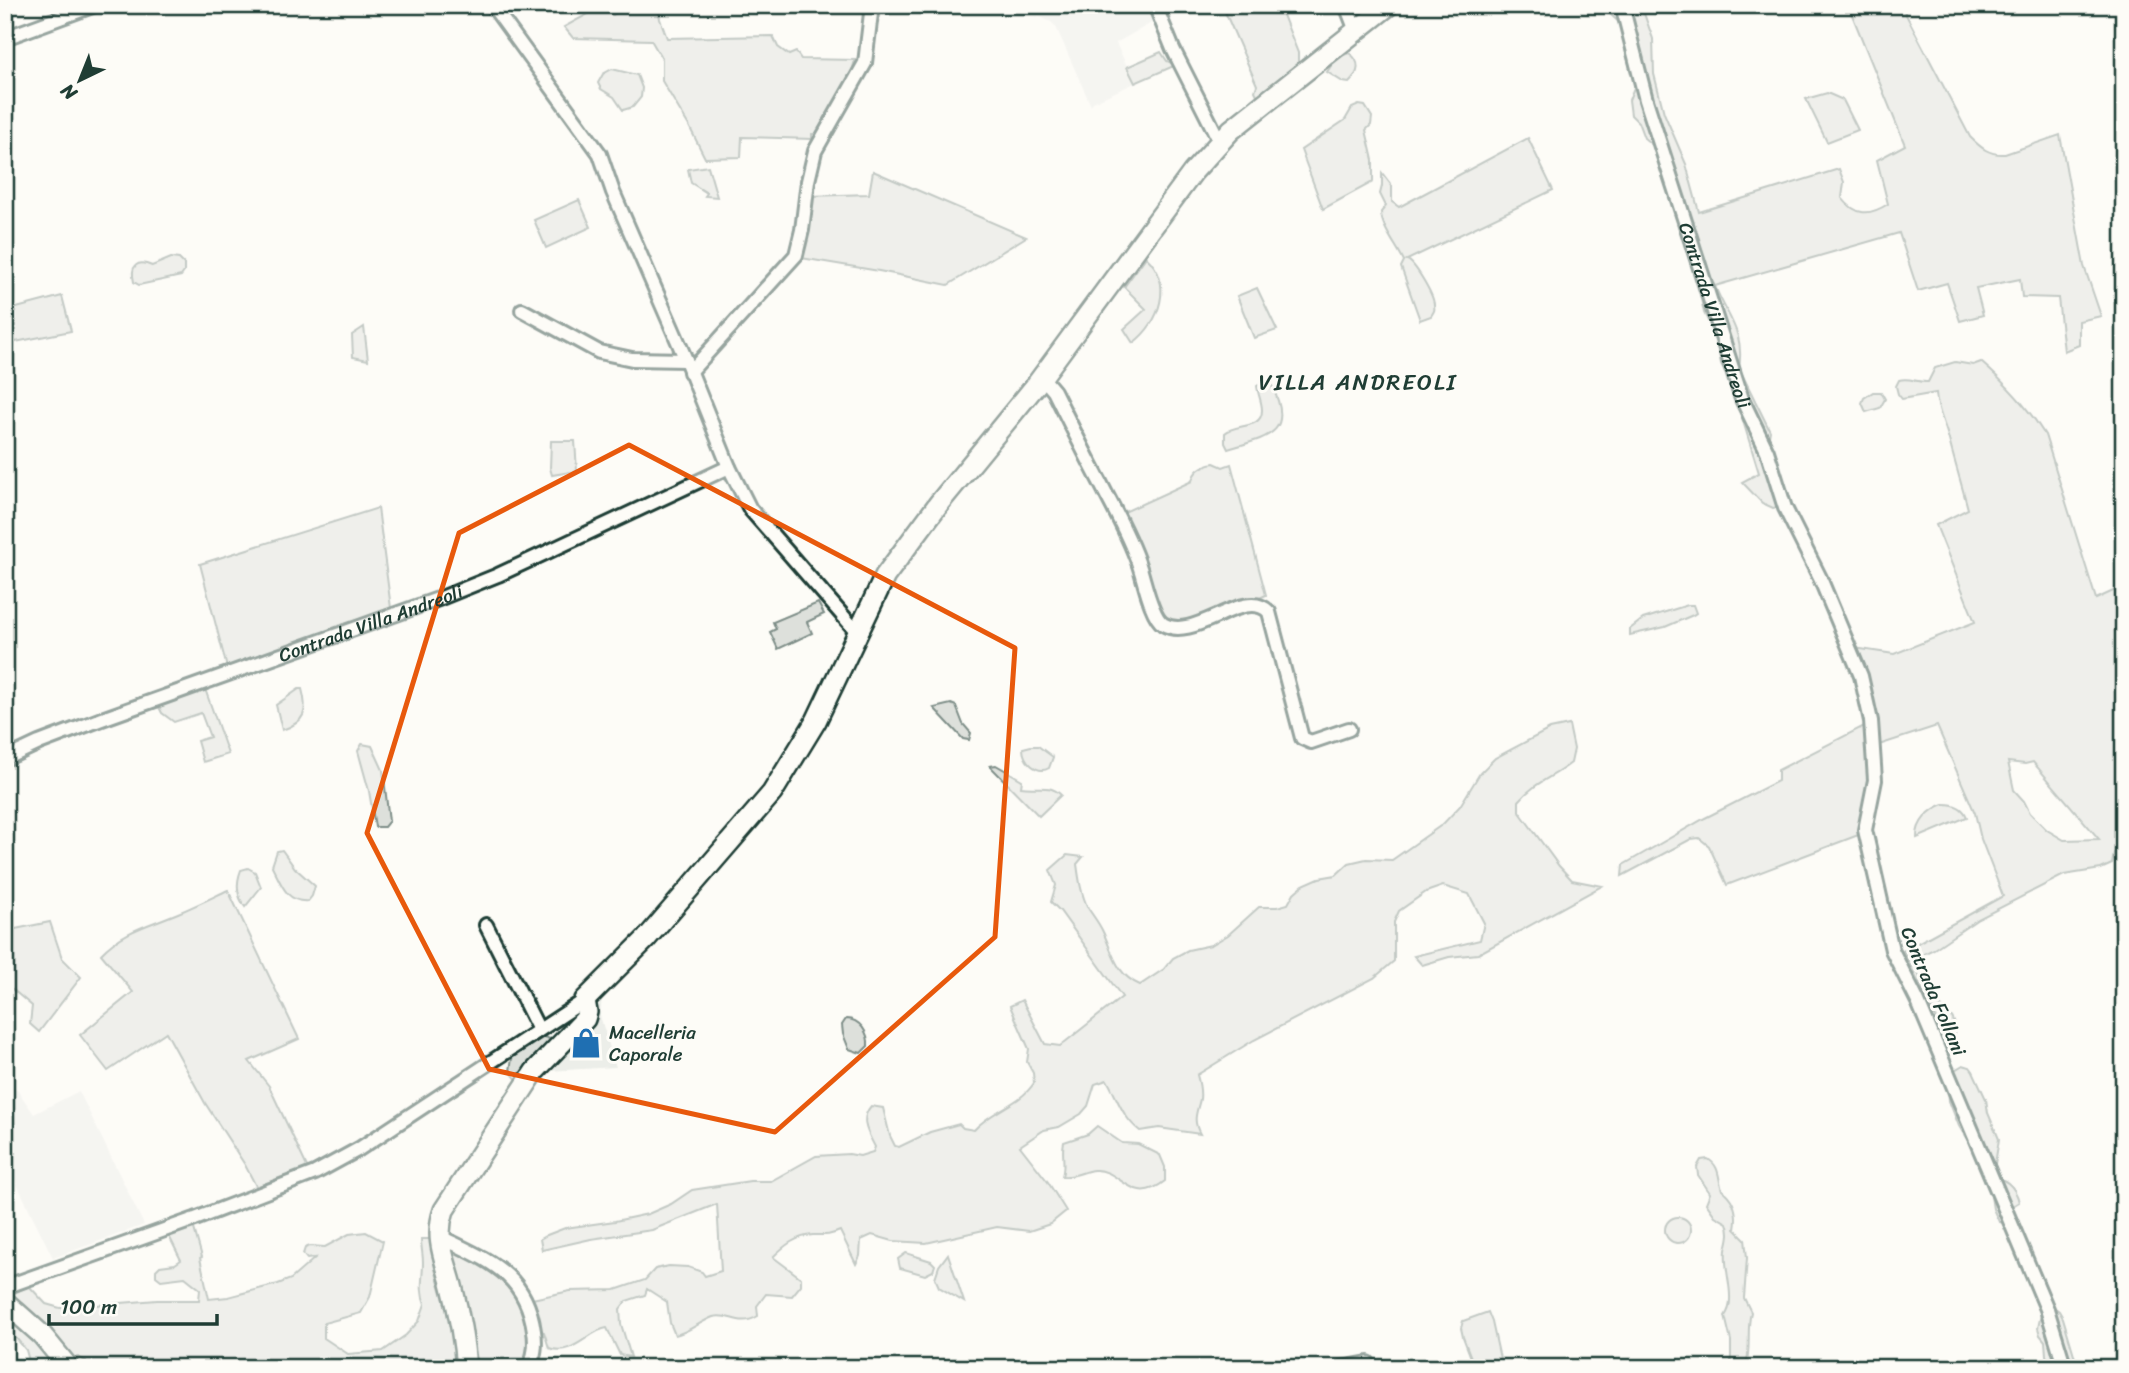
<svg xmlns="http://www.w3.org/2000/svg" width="2129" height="1373" font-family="Sriracha,sans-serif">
<rect width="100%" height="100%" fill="#fdfcf7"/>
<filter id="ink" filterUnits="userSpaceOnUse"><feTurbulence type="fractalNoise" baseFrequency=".0143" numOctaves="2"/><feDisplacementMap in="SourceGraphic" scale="14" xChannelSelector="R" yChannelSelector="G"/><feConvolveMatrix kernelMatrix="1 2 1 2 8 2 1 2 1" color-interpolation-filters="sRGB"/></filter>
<g filter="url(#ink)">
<g fill="#eceee9">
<path d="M994 5H1148L1155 21 1116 43 1135 83 1093 102 1091 106 1056 27 1051 22 1040 17 995 13Z"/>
<path d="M602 997 600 1016 616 1067 548 1071 582 1034 591 1028Z"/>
<path d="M5 1083 18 1091 34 1114 79 1091 144 1225 53 1258 5 1160Z"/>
</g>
<g fill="#dde0db" stroke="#7e8e88" stroke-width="2" fill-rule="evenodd">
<path d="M632 5H658L660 19 667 38 773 36 778 47 789 55 796 52 801 59 855 60C849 87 831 110 816 134H812V139L742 137 741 157 705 158 689 126 662 81V59L651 40 573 38 564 27 599 8 613 15Z"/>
<path d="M1222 5H1279L1298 53V69L1259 99 1255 91 1257 85Z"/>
<path d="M1609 5H1641L1653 39 1654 74 1664 113 1686 164 1699 212 1839 169 1844 182 1842 198C1856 216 1869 216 1888 204L1877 160 1905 145 1848 5H1901L1970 137C1981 148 1989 155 2005 154L2060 135 2084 266 2101 316 2079 321V345L2064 351 2058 298 2022 297 2020 279 1976 288 1983 315 1960 321 1947 283 1918 291 1899 233 1715 286C1727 317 1745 331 1739 368L1770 431 1767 448 1782 506 1773 508 1762 503 1742 482 1759 473 1731 382 1721 364 1716 336 1704 313 1694 266 1656 148 1644 138 1638 122 1631 115 1629 100 1635 85 1625 50 1627 36 1624 27 1610 14Z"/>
<path d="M1161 52 1167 61 1176 65 1135 83 1127 67Z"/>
<path d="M1349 53C1362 62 1359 73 1349 83L1343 82 1327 72 1336 58Z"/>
<path d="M612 69 637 75 642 88 641 97 633 107 623 110 614 97 601 89 598 83 603 74Z"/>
<path d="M1827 93 1843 100 1858 130 1827 142 1806 99Z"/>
<path d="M1359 105 1365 106 1372 117 1371 125 1366 130 1373 160V182L1323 209 1301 150 1345 120 1352 108Z"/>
<path d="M1528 138 1553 190 1407 260C1414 262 1434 295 1434 305 1435 311 1434 311 1431 316L1420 320 1401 267 1404 261C1397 246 1381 227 1381 212L1386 206 1380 194 1382 186V173L1392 186V202L1399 207Z"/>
<path d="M708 166 717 197 705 196 707 193 691 183 688 169Z"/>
<path d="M873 171 1026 237 948 285 879 271 795 257 810 196 869 194Z"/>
<path d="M579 200 591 227 546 248 534 220Z"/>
<path d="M1146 257C1174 283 1160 323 1133 343L1124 329 1146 309 1124 287Z"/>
<path d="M171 258 179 259 184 264V272L181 276 139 285 134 282C130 266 137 259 152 266Z"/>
<path d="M1257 288 1277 330 1254 338 1237 296Z"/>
<path d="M62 296 71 331 5 344V311Z"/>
<path d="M364 327 368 360 353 357 352 335Z"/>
<path d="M1955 362 1973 365 1981 362C2005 383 2028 407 2045 435L2096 599 2124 586V846L2114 853 2112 864 2101 869 2064 875 1978 919 1934 949 1913 959C1918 971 1923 990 1932 999 1943 1011 1959 1015 1954 1034L1948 1035 1940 1026 1903 951 2003 896 1981 839 1975 813 1937 726 1876 746 1854 648 1894 654 1975 622 1936 525 1968 509C1962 486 1955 463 1949 440 1945 424 1937 410 1936 393L1902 399 1898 394 1896 386 1899 380C1910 377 1917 383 1928 382L1935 368ZM2008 762 2025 764 2033 762 2099 839 2064 840 2047 830 2030 813 2024 801 2014 790Z"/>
<path d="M1264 382 1271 384C1296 433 1269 437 1228 449L1225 443V433C1236 423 1262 430 1262 410 1262 402 1258 395 1257 386Z"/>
<path d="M1873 392H1881L1885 399 1880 408 1866 412 1862 403 1864 398Z"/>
<path d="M551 441H575L577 471 552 475 550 468Z"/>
<path d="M1214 463 1223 467 1231 464 1266 595C1250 603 1196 624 1179 622 1171 622 1165 619 1159 613L1122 513 1192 481C1194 470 1204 465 1214 463Z"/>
<path d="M378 508 391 608 227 668 200 564Z"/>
<path d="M818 603 824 614 807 622 812 633 778 649 770 632 776 629 773 622Z"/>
<path d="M1688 605H1693L1696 613 1693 615 1665 627 1630 635V629L1643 619Z"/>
<path d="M204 686 228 754 203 762 197 741 210 737 201 713 174 722 162 713 157 703Z"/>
<path d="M299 689H302C308 711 306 722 282 730L276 705Z"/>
<path d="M951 704 956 706 963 724 971 733 969 740 963 739 934 708Z"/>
<path d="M1868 724 1869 785 1861 834 1727 885 1709 846 1699 838 1691 839 1622 876 1623 865 1705 818 1778 781V770Z"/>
<path d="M1569 725 1574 749 1571 763C1552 778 1535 782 1519 801V811L1559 866 1572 880 1602 886 1478 954 1449 957 1422 965 1414 956 1480 940 1484 923 1469 894 1443 886 1426 892 1399 911 1394 922V961L1374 978 1254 1040 1197 1075C1199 1082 1201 1091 1200 1099 1197 1113 1192 1119 1200 1134L1159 1128 1140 1131C1122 1117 1118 1099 1107 1080L1095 1084 1088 1106 1081 1114 1059 1127 1044 1130 1020 1146 1048 1182 1066 1211 1050 1224 1029 1231 997 1227 926 1243 893 1241 872 1235 861 1240 860 1256 856 1264 840 1231C829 1236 824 1235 813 1235 796 1236 784 1246 773 1257L801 1278V1285L792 1296 766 1294 757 1306 758 1316C739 1328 729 1312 713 1317 700 1322 689 1332 675 1335L670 1323 667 1302 647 1289 645 1295 626 1301 620 1309 621 1324 631 1357 620 1355 607 1328C589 1330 573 1357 549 1348L544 1332 538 1330 532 1299 570 1291 615 1290 645 1280 655 1269 669 1266 688 1267 702 1272 705 1276 721 1271 717 1204 652 1230 591 1239 542 1250 540 1239 547 1235 565 1228 615 1221 648 1214 671 1204 692 1190 750 1181H771L816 1156 849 1154 860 1156 873 1152 875 1147C868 1133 859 1120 871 1106L883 1108 890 1136 895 1146 899 1147 930 1132 959 1124 963 1128 974 1130C991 1110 1020 1105 1034 1083L1033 1073 1027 1062 1029 1049 1010 1006 1022 1000 1045 1044 1060 1046 1122 997 1060 911 1051 902 1056 885 1050 870 1067 855 1083 857 1077 864C1079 879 1081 894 1088 908 1093 916 1099 923 1103 932 1113 953 1116 975 1140 985L1164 969 1173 958 1188 950 1211 945 1228 935 1259 907H1277L1288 904 1294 893 1303 885 1319 878 1336 875 1349 863 1366 859 1392 860 1443 824 1460 806 1480 773 1495 758 1550 729Z"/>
<path d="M362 744 372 746 383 770 389 821 384 827H375L369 791 358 751Z"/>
<path d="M1031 746H1038L1053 757 1049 768C1037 775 1023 761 1023 748Z"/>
<path d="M996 765 1022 780 1021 787C1037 790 1049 783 1061 795L1039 816 990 766Z"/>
<path d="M1944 804C1954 804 1963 807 1967 817L1917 838C1916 822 1930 809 1944 804Z"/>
<path d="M282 850 295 868 315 886 312 896 308 901C286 903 281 883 272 866L277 851Z"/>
<path d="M248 868 255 872 261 887 245 907C236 895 236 883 241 870Z"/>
<path d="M228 890 299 1039 249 1061 269 1086 308 1169 258 1190 245 1165 205 1103 166 1032 108 1071 80 1035 133 992 101 954C122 931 150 925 178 913 195 906 211 898 228 890Z"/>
<path d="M50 922 62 958 81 977 39 1032 30 1024 32 1006 5 983V931Z"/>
<path d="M846 1019C860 1019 869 1033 868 1046L861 1053 849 1049 843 1034 842 1025Z"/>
<path d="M544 1037 556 1041 521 1085 510 1071 512 1058Z"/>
<path d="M1963 1065 1970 1067 1973 1071 1986 1099 1988 1113 1999 1139 1995 1164 1978 1158 1959 1126 1949 1101 1948 1086 1953 1071Z"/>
<path d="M1097 1126 1122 1143 1138 1144 1160 1155 1165 1167V1181C1131 1208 1121 1168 1094 1170 1082 1171 1075 1178 1062 1176 1066 1164 1061 1154 1064 1142L1088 1134Z"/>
<path d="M1708 1159C1720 1166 1718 1178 1722 1190 1735 1200 1738 1213 1735 1229L1745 1239 1747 1258 1744 1298 1751 1312C1746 1331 1752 1350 1745 1368H1731V1341L1725 1316C1729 1310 1730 1306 1730 1300 1731 1284 1724 1267 1726 1250 1728 1240 1731 1233 1727 1223L1715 1216 1706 1203 1710 1193 1698 1175 1697 1167 1701 1160Z"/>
<path d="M1988 1177C2005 1177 2015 1185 2019 1202L2011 1207 2016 1219 2008 1224 1999 1222 1993 1209Z"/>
<circle cx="1678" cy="1230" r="13"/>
<path d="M193 1225 202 1257 200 1258 209 1299 228 1297 278 1284 291 1279 315 1258 307 1259 303 1254 305 1248 310 1246 325 1247 349 1234 366 1232 383 1241 370 1297 361 1313 324 1323V1338L348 1354 383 1351 406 1335 419 1321 425 1304C419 1289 423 1278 423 1263 423 1254 421 1247 421 1239H430L435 1269 459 1352 446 1368H89L86 1361 78 1357 71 1359 10 1295 29 1286 46 1304 60 1308 157 1300H199L200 1289 185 1277 161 1280 156 1276V1270L160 1266 175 1264 181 1260 168 1234Z"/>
<path d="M453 1249 459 1250C473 1258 495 1267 506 1279 528 1304 535 1338 522 1368H479L463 1296 450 1251Z"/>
<path d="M906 1253 931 1261 935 1265 933 1271 925 1275 900 1268 898 1259Z"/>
<path d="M948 1254 964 1302 939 1287 935 1278 939 1266Z"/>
<path d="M2051 1305 2059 1311 2063 1318 2078 1368H2051L2046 1355 2045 1341 2040 1335 2038 1328 2042 1309Z"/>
<path d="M1488 1312 1492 1322 1501 1363 1475 1368 1463 1337 1461 1328 1463 1321Z"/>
<path d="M5 1314 42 1347 57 1368H25L30 1365 26 1350 16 1338 5 1336Z"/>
</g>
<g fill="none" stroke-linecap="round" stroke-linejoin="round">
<g stroke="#1f3d34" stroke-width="18">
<g id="street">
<path d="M492 5 600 154 613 192 686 360 729 467 750 509 857 632"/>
<path d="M1155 5 1173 49 1220 142"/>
<path d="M1346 5 1356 31"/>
<path id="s1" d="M1622 5 1646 100 1742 399 1767 451 1785 508 1820 578 1861 676 1871 721 1875 780 1865 830 1892 950 1918 1002 2047 1309 2065 1368"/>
<path d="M5 38 95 5"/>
<path d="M522 310 599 352 632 359 686 360"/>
<path d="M690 372 796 255 802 230 808 181 815 151 865 63 872 5"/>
<path d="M1042 377 1054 391C1069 421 1084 452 1100 482 1114 510 1129 535 1139 565 1144 579 1151 616 1163 624 1194 643 1244 586 1269 612L1302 738 1311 742 1349 729"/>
<path id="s2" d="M5 759 39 743 102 719 441 598 498 575 729 467"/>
<path d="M486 925 539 1030"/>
<path d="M439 1236C486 1260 526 1272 534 1331 536 1343 535 1358 528 1368"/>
<path d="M5 1287 195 1219 315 1173 359 1149 585 1000"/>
<path d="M1341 1368 1368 1363"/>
</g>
</g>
<g stroke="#1f3d34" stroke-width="24">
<g id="secondary">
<path d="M5 1302 42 1335 69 1368"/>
<path d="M466 1368C464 1340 459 1313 452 1286 445 1259 434 1238 444 1210L535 1071 585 1019 587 1012 585 1000 646 939 772 793 816 721 885 576 940 502 1036 385 1193 172 1231 130 1389 5"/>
</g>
</g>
<use href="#street" stroke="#fdfcf7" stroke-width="12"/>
<use href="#secondary" stroke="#fdfcf7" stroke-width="19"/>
</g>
</g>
<path d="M0 0H2129V1373H0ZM629 445 1015 648 995 937 775 1132 489 1069 367 833 459 533Z" fill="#fdfcf7" fill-opacity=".55" fill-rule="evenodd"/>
<path fill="none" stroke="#e8590c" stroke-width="5" stroke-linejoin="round" d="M629 445 1015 648 995 937 775 1132 489 1069 367 833 459 533Z"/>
<defs>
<g id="shop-bare" transform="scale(2.415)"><path d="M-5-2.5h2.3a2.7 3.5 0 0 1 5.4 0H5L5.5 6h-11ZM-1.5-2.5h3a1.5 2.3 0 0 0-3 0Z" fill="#1f6fb2" stroke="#fdfcf7" stroke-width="2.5" paint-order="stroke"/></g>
</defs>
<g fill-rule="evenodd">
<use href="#shop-bare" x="586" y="1043"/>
</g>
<g text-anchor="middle" stroke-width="6" stroke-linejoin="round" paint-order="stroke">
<g font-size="19" fill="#1f3d34" stroke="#fdfcf7">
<text dy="7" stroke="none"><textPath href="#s1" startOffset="324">Contrada Villa Andreoli</textPath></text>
<text dy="7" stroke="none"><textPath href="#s2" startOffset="390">Contrada Villa Andreoli</textPath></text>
<text transform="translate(1934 991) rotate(67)" y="7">Contrada Follani</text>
</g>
<g font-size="19" fill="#1f3d34" stroke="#fdfcf7" text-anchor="start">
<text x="609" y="1039">Macelleria<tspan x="609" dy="22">Caporale</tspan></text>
</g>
<g font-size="23" letter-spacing="2" fill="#1f3d34" stroke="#fdfcf7">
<text x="1358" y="390">VILLA ANDREOLI</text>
</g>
</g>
<rect width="2129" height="1373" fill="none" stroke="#fdfcf7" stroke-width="28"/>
<rect x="14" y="14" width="2101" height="1345" fill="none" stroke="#1f3d34" stroke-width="2.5" filter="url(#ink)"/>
<g transform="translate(80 80) rotate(223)" stroke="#fdfcf7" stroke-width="5" paint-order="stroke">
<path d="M0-5L12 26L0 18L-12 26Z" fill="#1f3d34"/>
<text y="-10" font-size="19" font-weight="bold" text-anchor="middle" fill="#1f3d34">N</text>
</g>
<path d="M49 1314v10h168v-10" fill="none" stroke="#1f3d34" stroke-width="3.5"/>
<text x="60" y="1314" font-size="21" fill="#1f3d34" stroke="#fdfcf7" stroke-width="5" paint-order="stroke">100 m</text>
</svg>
